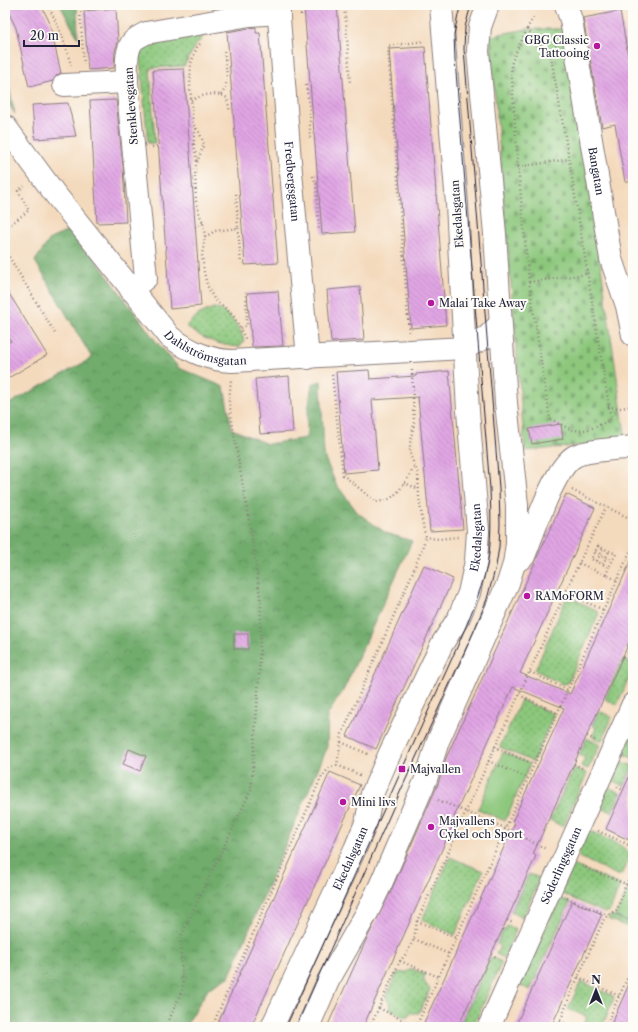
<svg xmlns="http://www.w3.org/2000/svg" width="638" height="1032" font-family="'Libre Caslon Text',serif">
<defs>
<pattern id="grass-dots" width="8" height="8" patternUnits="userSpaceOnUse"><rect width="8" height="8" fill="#8cc77c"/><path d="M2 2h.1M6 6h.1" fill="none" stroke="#72a167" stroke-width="1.8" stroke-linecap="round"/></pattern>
<pattern id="forest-crowns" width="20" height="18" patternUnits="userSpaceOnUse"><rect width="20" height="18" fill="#71ac6c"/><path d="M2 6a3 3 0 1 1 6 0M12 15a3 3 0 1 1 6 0" fill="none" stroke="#5c8c5a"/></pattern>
<pattern id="cemetery-stones" width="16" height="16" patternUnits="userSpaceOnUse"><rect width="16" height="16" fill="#8cc77c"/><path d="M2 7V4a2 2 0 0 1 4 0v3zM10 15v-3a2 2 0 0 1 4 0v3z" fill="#72a167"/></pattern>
<pattern id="building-back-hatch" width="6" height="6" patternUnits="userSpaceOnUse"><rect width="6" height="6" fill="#e1a6e4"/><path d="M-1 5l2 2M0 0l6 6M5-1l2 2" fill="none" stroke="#b687ba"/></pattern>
</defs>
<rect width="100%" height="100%" fill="#fdfcf7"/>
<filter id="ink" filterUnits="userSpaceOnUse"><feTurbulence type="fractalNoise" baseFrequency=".025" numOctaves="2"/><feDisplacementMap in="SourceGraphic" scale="8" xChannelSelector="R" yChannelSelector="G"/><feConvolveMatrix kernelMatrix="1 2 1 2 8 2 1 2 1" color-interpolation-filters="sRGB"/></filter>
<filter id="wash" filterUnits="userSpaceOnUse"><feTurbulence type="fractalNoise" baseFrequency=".012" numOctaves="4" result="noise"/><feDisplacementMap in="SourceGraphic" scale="16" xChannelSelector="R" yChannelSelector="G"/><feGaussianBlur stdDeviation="0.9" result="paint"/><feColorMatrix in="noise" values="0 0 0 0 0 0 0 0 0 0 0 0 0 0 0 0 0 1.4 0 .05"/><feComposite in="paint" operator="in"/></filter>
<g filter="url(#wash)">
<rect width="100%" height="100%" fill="#f4dabd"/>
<g fill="url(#grass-dots)" stroke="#57745c">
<path d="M209 30 196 45 184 66 150 68 155 143H148L140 57V47L141 44Z"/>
<path d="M213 308C223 308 237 323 241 332 242 335 243 338 244 341L239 347C218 345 202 339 186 326L198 315Z"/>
<path d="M571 598 594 609 599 613 568 683 562 684 535 670 566 599Z"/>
<path d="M633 636V658L629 656 631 651 627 649Z"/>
<path d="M623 659 633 664V669L617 705 605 699Z"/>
<path d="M521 700 554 714 533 762 500 747Z"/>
<path d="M599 711 612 717 602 741 592 737 596 728 592 725Z"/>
<path d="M632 734 633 735V758L623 754Z"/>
<path d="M587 738 600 745 588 769 581 766 585 758 579 755Z"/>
<path d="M620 761 633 766 624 786 611 780Z"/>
<path d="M574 768 587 773 563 827 550 820Z"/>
<path d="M608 787 621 793 612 812 599 807Z"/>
<path d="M588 830 620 845 630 854 625 869 621 875H617L579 857 578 855Z"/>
<path d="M450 857 483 871 455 935 422 920Z"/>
<path d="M573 865 620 885 610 911 605 913 560 893Z"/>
<path d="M529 874 540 878 523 917 511 912Z"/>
<path d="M559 898 570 902 530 990 520 985Z"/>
<path d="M611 915 633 925V929L608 919Z"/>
<path d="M507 926 516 930 504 958 496 954 500 946 497 944 503 930 505 931Z"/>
<path d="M491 957 502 962 473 1027H459Z"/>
<path d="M412 969 425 974C422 980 426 985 430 989L419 1013H410L407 1018 391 1011 389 1002 386 998 397 973 406 972Z"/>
<path d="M581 981 613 996 614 998 602 1027H583L587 1017 568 1009Z"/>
</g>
<g fill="url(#forest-crowns)" stroke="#4a6754">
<path d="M60 5H77L78 38Z"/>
<path d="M5 71 15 114 5 98Z"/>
<path d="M73 229 155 340 179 368 224 387 232 429 267 444 306 438 308 411 312 384 321 381 324 456 336 484 358 513 386 533 412 541 343 691 328 714 327 748 229 977 209 988 185 1027H5V406L92 358 35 261 50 239Z"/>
</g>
<path fill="url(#cemetery-stones)" stroke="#57745c" d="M527 29H567L626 441 525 451 490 36Z"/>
<g fill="#8cc77c" stroke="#57745c">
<path d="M503 752 530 764 505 821 478 809Z"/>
<path d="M628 890 633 892V924L615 916Z"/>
</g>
<g id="blocks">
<g fill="url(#building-back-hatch)">
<path d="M5 5H41L49 21 61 73 57 75 53 81 29 87 16 28Z"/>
<path d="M337 5 355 232 322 234 304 7Z"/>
<path d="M116 8 118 42 115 51 114 68 88 70 84 11Z"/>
<path d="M620 11 633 83V182H625L615 124 602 127 583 18Z"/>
<path d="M256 27V33H260L278 263 245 265 227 32Z"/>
<path d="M425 47 446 325 411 328 389 49Z"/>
<path d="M184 69 201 306 170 309 153 70Z"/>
<path d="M116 100 123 166 126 222 97 223 90 101Z"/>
<path d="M68 103 76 136 35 139 32 105Z"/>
<path d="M5 287 47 355 5 380V344L11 341 5 332Z"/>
<path d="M360 287 364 340 331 342 327 290Z"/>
<path d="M278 291 283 346 252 347 247 293Z"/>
<path d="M369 370 370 379 416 376V374L449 371 463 529 430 531 418 397 372 400 378 470 344 473 336 372Z"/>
<path d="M289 376 293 432 260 434 255 379Z"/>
<path d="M561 424 563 439 532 444 529 429Z"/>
<path d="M566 494 595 508 520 673 570 694 633 556V634L533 854 536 856 458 1027H422L515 823 512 822 564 708 513 687 454 817 456 818 363 1027H327L367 938 391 891 438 784 446 758Z"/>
<path d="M424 565 453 579 376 749 347 736Z"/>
<rect x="234" y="634" width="14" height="15"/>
<path d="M129 749 146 756 140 771 123 764Z"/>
<path d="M633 768V842L606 829Z"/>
<path d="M330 772 360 785 251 1027H216Z"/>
<path d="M572 901 602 914 551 1027H515Z"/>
<path d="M633 975V1027H610Z"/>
</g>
</g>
</g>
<g filter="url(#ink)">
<use href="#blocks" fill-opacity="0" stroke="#8b7e7c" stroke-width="1"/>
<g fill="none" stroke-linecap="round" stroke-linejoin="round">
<g stroke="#8b7e7c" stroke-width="24">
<g id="minor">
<path id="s1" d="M278 5 290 161 308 358"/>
<path id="s2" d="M566 5 571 20 611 259 627 306 633 335"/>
<path d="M64 85 127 82"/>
<path id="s3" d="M5 126 55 194 170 337C190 351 207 360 232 361L464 348 487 337 500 324"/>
<path d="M131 290 146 278 127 82C127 71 125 55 131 44 134 38 141 36 146 33L250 15 279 13"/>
<path d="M519 560 524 556C534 532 554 467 575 456 587 450 619 449 633 447"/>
<path id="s4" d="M272 1027 355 849 366 823 372 794 390 753 442 644 459 617 469 593 476 561 478 531 468 411 457 204 441 5"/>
<path d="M308 1027 328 981 368 911 380 886 426 779 438 741 508 583 514 564 517 544V505L506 403 495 234 478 51 480 27 488 5"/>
<path id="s5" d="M489 1027 633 704"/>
</g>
</g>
<g stroke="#8b7e7c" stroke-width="2.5" stroke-dasharray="1 3" stroke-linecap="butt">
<path d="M48 5 63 38 71 65"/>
<path d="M343 5 346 20 350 84"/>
<path d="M80 12 84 64"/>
<path d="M301 15V5"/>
<path d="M527 29 551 57 569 159 611 419C600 425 584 434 571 429 564 427 557 422 550 419L529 282 518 167 511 65C515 52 522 41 527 29Z"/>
<path d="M527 29 534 16"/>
<path d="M200 44 197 47 191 63 190 85 193 124 199 132 204 144 195 168 196 201 200 216 203 222 205 237 202 255 204 272 207 285 214 299 224 307 234 317 246 340"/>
<path d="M306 85 310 112V140"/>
<path d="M221 95C231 82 225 64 224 49"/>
<path d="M191 100C203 95 216 91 227 98L230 112"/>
<path d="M189 144H194V137L196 128"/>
<path d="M194 144 197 161"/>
<path d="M152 147 158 146"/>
<path d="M518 167 569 159"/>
<path d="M313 176 316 184 319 231"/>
<path d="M195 227 203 222"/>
<path d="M238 228 241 264"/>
<path d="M5 229 29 210 18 191 24 186"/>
<path d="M205 237 215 231 238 228 236 192"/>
<path d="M5 250 56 335"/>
<path d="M529 282 587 274"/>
<path d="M241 328 247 326 246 292"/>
<path d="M409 332 388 46 425 41"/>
<path d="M5 340V341"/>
<path d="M412 370 414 424 410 443V451L411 457 418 473 419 497 424 531 426 536 430 538 438 539 458 537"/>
<path d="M332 375 343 475 376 502C380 501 385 501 389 499 400 493 409 476 415 465"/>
<path d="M608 407 621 408 633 406"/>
<path d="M404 483 419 489"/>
<path d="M572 490 633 520"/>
<path d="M598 546 616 554 609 567 591 559Z"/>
<path d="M595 552 613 561"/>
<path d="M597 561 603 548"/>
<path d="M579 563 617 580"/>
<path d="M603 564 609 551"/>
<path d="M606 575 609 567"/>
<path d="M565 593 604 610"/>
<path d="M623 656 633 660"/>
<path d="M530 672 568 690"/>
<path d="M519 695 557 713"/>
<path d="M587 736 595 740"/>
<path d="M341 742 368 754"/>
<path d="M494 747 534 764"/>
<path d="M488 761 528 778"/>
<path d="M574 764 582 768"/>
<path d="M360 775 337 765 342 734 412 574 422 549 426 536"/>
<path d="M617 787 623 790"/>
<path d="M438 800 505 828 546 849"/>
<path d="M598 831 623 842 633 848"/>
<path d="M582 866 633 887"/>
<path d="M567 898 608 915"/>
<path d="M507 920 513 923"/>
<path d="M417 921 456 938"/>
<path d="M414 939 449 954"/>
<path d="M491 954 498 958"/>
<path d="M400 961 439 977"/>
<path d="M578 977 619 996"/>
<path d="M379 1008 416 1027"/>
<path d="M560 1021 573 1027"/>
<path d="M166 1027 183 988 180 938 251 790 259 679 261 605 252 537 235 441 229 401 231 380"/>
<path d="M212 1027 321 778 329 768 337 765"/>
<path d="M370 1027 400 961 406 954 414 939 417 921 446 858 466 811 579 563 606 507"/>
<path d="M416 1027 633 545"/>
<path d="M558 1027 571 993 604 919 610 914 617 910 626 884 633 871"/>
<path d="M605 1027 633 966"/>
</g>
<use href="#minor" stroke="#fff" stroke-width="22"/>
<g stroke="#22223b" stroke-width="1">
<path d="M286 1027 458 645C469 619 480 594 487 566 492 541 491 515 490 489L455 60 454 35 458 15 461 5"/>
<path d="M296 1027 401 790 474 631 487 599 496 566 499 547 500 524 499 488 464 49 465 27 471 5"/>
</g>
</g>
</g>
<g fill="#b5179e" stroke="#fdfcf7" stroke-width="1.5">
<circle cx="597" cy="46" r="4"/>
<circle cx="431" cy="303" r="4"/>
<circle cx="527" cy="596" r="4"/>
<rect x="398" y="765" width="8" height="8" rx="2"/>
<circle cx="343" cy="802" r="4"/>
<circle cx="431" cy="827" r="4"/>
</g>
<g text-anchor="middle" stroke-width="4" stroke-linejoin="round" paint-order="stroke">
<g font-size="11" fill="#22223b" stroke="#fdfcf7" text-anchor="start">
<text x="589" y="44" text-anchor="end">GBG Classic<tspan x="589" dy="13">Tattooing</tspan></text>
<text x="439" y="307">Malai Take Away</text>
<text x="535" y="600">RAMoFORM</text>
<text x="410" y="773">Majvallen</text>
<text x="351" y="806">Mini livs</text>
<text x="439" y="825">Majvallens<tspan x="439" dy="13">Cykel och Sport</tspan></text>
</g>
<g font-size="11" fill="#22223b" stroke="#fdfcf7">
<text transform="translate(131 106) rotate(-94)" y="4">Stenklevsgatan</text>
<text dy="4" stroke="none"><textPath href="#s2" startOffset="169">Bangatan</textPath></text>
<text dy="4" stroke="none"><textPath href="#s1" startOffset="177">Fredbergsgatan</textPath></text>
<text transform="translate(457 214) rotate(-94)" y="4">Ekedalsgatan</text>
<text dy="4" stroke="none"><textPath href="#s3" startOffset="306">Dahlströmsgatan</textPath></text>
<text dy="4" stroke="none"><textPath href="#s4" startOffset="534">Ekedalsgatan</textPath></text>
<text dy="4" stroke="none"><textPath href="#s4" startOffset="186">Ekedalsgatan</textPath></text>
<text dy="4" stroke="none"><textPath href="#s5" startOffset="177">Söderlingsgatan</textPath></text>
</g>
</g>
<rect width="638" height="1032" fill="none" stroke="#fdfcf7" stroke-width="20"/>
<g transform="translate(596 990)" stroke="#fdfcf7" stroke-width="3" paint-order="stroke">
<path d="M0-3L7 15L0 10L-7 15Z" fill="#22223b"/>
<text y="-6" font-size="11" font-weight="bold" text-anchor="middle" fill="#22223b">N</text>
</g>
<path d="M24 40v6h55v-6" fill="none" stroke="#22223b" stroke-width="2"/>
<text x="30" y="40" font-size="12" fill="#22223b" stroke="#fdfcf7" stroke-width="3" paint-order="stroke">20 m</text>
</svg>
